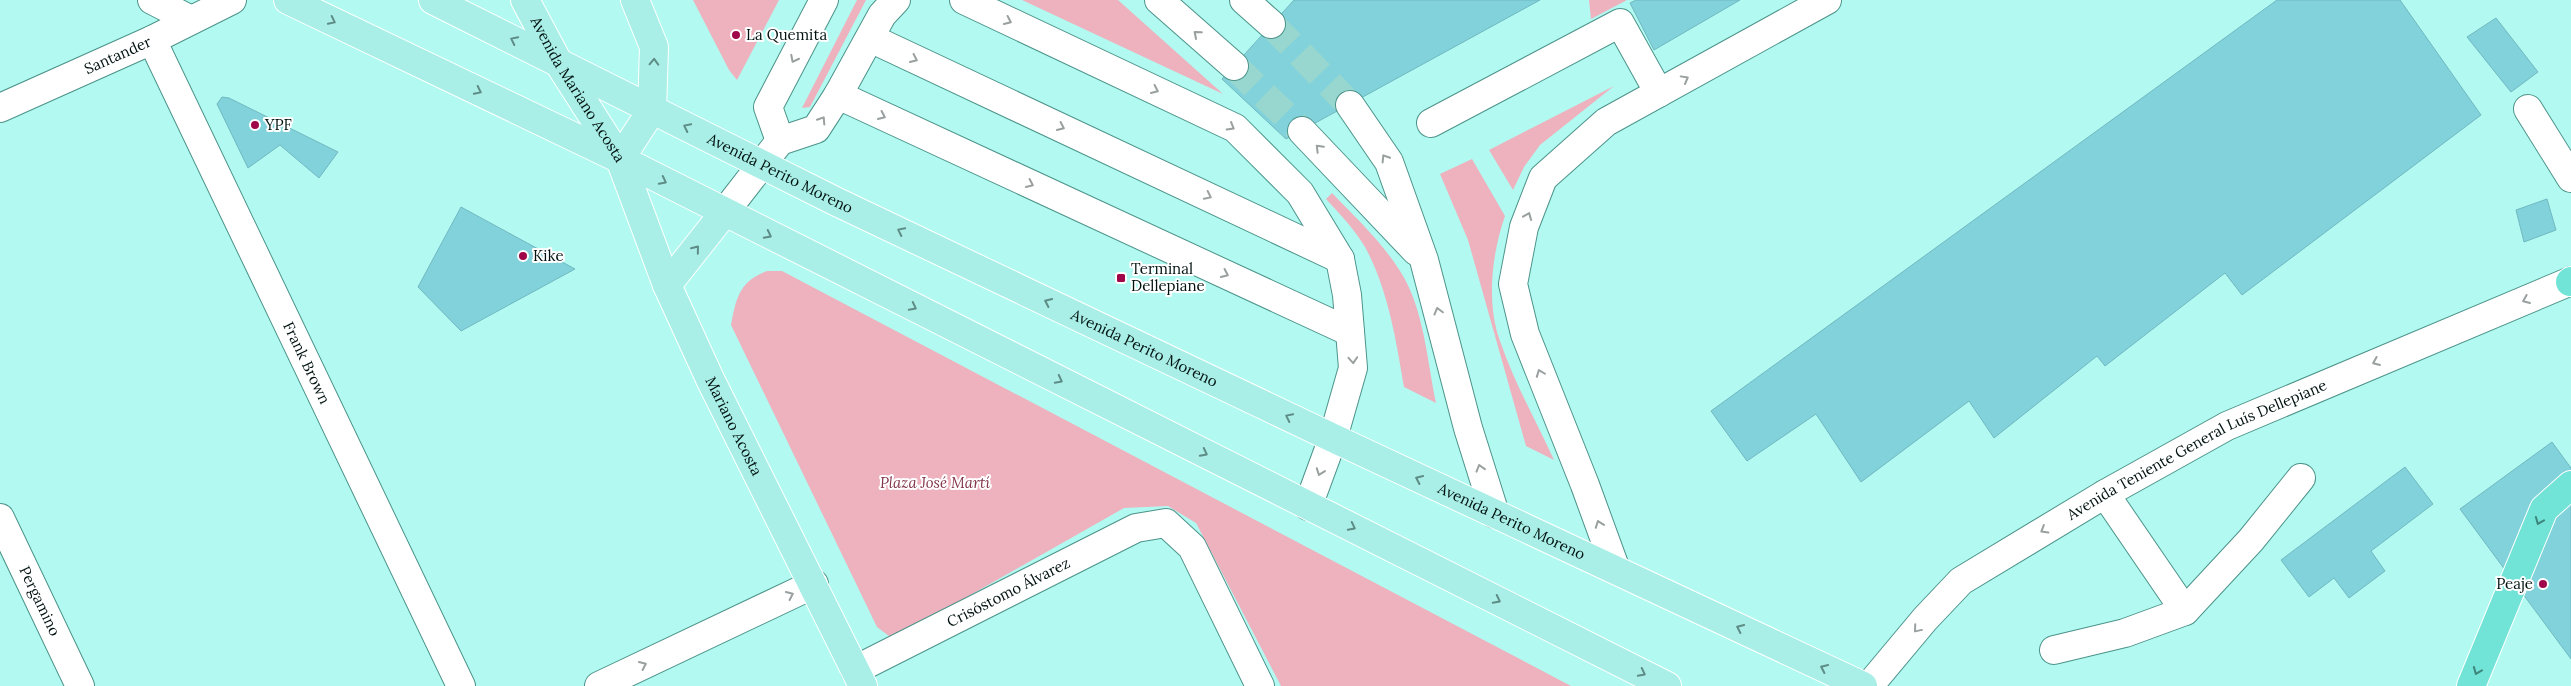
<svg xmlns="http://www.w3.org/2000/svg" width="2571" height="686" font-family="Lora,serif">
<rect width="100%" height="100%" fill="#b2faf1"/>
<g fill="#edb2bd">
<path d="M693 0H779L737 80 729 70Z"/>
<path d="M857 0H866L810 107 802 108Z"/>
<path d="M1022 0H1118L1223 94Z"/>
<path d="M1589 0H1627L1591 19Z"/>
<path d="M1614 86 1540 145 1524 167 1513 190 1489 150Z"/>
<path d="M1472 159 1505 216C1492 253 1486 303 1500 341 1514 382 1536 421 1554 460L1526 446 1468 240 1440 174Z"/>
<path d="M1332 193C1356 218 1381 241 1400 271 1424 308 1427 360 1436 403L1404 387C1396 340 1388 289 1365 247 1355 230 1340 214 1326 199Z"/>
<path d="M767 271H782L1571 686H1281L1196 523 1168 506 1124 508 893 639 877 627 731 325C736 299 739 281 767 271Z"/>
</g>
<g fill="#81d2db" stroke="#71b8c1">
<path d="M1294 0H1540L1286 139 1222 79Z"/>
<path d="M1636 0H1740L1654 50 1630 3Z"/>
<path d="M2277 0H2400L2481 115 2242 295 2225 273 2105 366 2097 356 1994 438 1969 401 1861 482 1816 414 1747 461 1711 411Z"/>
<path d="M2496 18 2538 72 2511 92 2467 37Z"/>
<path d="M222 97 229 98 338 152 319 178 280 145 248 168 217 104Z"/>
<path d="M2547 199 2556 230 2524 242 2516 210Z"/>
<path d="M461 207 575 269 461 331 418 287Z"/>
<path d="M2552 442 2571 468V659L2460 509Z"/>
<path d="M2405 467 2433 504 2371 551 2385 571 2349 598 2334 578 2309 597 2281 560Z"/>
</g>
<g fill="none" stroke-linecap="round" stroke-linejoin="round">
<g stroke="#97d7cf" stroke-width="28" stroke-dasharray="28 14" stroke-linecap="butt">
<path d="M1271 24 1350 105"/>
<path d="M1234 66 1302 131"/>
</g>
<g stroke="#4c938a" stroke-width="30">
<g id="minor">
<path d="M152 0 191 20"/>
<path d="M964 0 1235 128 1300 193 1340 259 1347 295 1353 368 1333 438 1308 506"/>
<path d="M1159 0 1234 66"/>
<path d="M1244 0 1271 24"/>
<path d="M870 38 1340 259"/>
<path id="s1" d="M152 40 461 686"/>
<path d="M838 95 1350 332"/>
<path d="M1350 105 1389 162 1424 260 1468 428 1495 514"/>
<path id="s2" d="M0 108 152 40 232 0"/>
<path d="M2528 109 2571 178"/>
<path d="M1431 123 1620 23 1659 93"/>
<path d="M1302 131 1416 251"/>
<path d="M780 141 768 107 824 0"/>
<path d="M724 213 780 141 816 129 838 95 882 15 896 0"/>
<path d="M2105 494 2185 611"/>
<path id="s3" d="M0 518 80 686"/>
<path d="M1616 570 1585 485 1525 334 1513 284 1524 227 1543 178 1606 122 1827 0"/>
<path d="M2054 650 2125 633 2185 611 2251 540 2301 478"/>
<path id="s4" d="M855 670 1136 528 1166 523 1192 547 1260 686"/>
<path d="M599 686 814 584"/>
<path id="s5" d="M1869 686 1925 619 1961 581 2105 494 2227 426 2571 281"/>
</g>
</g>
<g stroke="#fff" stroke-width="30">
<g id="major">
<path d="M288 0 620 159 1667 686"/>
<path id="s6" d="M433 0 837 202 1333 438 1863 686"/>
<path id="s7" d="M525 0 558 62 620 159 667 285 710 379 863 686"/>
<path d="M620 159 652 110 654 47 635 0"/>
<path d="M667 285 724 213"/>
</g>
</g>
<g stroke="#fff" stroke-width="30">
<g id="highway">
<path d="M2570 282 2571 281"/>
<path d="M2471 686 2544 509 2571 485"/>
</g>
</g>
<use href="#minor" stroke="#fff" stroke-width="28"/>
<use href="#major" stroke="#aaefe7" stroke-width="28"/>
<use href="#highway" stroke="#71e4d7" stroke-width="28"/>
</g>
<defs><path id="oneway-chevron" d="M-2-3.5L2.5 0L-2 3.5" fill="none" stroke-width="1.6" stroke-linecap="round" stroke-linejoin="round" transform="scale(1.25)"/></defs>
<g stroke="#5e8c86">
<use href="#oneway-chevron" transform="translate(332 21) rotate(26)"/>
<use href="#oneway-chevron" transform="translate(514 40) rotate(-154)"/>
<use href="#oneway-chevron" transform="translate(654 62) rotate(-88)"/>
<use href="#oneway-chevron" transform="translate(478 91) rotate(26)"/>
<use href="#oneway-chevron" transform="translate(687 127) rotate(-154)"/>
<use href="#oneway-chevron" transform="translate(663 181) rotate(27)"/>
<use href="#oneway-chevron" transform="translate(901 231) rotate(-154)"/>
<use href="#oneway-chevron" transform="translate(768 235) rotate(27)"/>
<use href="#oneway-chevron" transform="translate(696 249) rotate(-51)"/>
<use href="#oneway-chevron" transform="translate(1048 302) rotate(-155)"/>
<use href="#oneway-chevron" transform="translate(913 307) rotate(27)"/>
<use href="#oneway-chevron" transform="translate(1059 380) rotate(27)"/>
<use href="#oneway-chevron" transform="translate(1289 417) rotate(-154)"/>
<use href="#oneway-chevron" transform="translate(1204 453) rotate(27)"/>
<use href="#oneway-chevron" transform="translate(1419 479) rotate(-155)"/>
<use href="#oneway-chevron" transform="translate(1352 527) rotate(27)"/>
<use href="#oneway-chevron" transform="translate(1497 600) rotate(27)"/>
<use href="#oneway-chevron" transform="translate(1740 628) rotate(-155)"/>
<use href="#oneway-chevron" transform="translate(1824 668) rotate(-155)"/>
<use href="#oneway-chevron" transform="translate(1642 673) rotate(27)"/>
</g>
<g stroke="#99a09f">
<use href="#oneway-chevron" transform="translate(1008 21) rotate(25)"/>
<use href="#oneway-chevron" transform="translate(1197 34) rotate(-139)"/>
<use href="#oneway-chevron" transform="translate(794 59) rotate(117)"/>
<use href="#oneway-chevron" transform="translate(914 59) rotate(25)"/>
<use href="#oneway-chevron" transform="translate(1685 79) rotate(-29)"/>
<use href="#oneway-chevron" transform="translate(1155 90) rotate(25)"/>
<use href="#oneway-chevron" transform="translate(882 116) rotate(25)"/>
<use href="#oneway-chevron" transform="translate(822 120) rotate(-57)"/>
<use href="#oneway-chevron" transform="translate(1061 127) rotate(25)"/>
<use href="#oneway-chevron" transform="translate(1231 127) rotate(30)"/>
<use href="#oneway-chevron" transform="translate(1319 148) rotate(-135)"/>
<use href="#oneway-chevron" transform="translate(1385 158) rotate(-122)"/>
<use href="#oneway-chevron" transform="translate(1030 184) rotate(25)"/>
<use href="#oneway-chevron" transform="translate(1208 196) rotate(26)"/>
<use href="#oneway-chevron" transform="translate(1528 216) rotate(-68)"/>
<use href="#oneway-chevron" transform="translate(1225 274) rotate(25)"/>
<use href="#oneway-chevron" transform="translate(2526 300) rotate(157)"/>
<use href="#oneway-chevron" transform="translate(1438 311) rotate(-105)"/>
<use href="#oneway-chevron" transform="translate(1353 360) rotate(86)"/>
<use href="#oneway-chevron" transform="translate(2376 362) rotate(157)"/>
<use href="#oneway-chevron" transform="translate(1540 373) rotate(-111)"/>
<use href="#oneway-chevron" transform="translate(1480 468) rotate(-107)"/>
<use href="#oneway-chevron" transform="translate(1320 472) rotate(110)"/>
<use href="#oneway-chevron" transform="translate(1599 524) rotate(-110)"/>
<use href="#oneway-chevron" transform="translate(2044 530) rotate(149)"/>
<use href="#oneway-chevron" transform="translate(790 595) rotate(-25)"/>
<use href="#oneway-chevron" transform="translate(1917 629) rotate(130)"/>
<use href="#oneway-chevron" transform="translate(643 665) rotate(-25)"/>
</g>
<g stroke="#3e867d">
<use href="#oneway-chevron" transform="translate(2539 521) rotate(112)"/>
<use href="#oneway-chevron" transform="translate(2477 671) rotate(112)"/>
</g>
<g fill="#a00749" stroke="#fff" stroke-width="2">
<circle cx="736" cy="35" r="5"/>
<circle cx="255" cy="125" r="5"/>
<circle cx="523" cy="256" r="5"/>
<rect x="1116" y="273" width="10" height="10" rx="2.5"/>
<circle cx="2543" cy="584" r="5"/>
</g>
<g text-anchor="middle" stroke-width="4" stroke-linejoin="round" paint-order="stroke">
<g font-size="15" fill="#001210" stroke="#fff" text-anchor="start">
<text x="746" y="40">La Quemita</text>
<text x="265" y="130">YPF</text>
<text x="533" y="261">Kike</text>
<text x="1131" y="274">Terminal<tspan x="1131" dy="17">Dellepiane</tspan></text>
<text x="2533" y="589" text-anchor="end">Peaje</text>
</g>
<g font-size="15" fill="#001210" stroke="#fff">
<text dy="5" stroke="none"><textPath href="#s2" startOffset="129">Santander</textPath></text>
<text dy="5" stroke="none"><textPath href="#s7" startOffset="104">Avenida Mariano Acosta</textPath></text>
<text dy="5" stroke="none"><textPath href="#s6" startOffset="388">Avenida Perito Moreno</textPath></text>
<text dy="5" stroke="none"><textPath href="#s6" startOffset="792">Avenida Perito Moreno</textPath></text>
<text dy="5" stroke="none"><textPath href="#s1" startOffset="358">Frank Brown</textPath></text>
<text dy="5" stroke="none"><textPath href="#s7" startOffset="476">Mariano Acosta</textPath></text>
<text dy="5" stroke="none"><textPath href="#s5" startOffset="410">Avenida Teniente General Luís Dellepiane</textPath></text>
<text dy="5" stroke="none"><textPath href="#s6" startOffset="1198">Avenida Perito Moreno</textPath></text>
<text dy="5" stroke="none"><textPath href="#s4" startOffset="172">Crisóstomo Álvarez</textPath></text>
<text dy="5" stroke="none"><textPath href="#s3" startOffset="92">Pergamino</textPath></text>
</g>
<g font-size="15" font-style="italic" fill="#83344a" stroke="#fff">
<text x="935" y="488">Plaza José Martí</text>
</g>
</g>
</svg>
